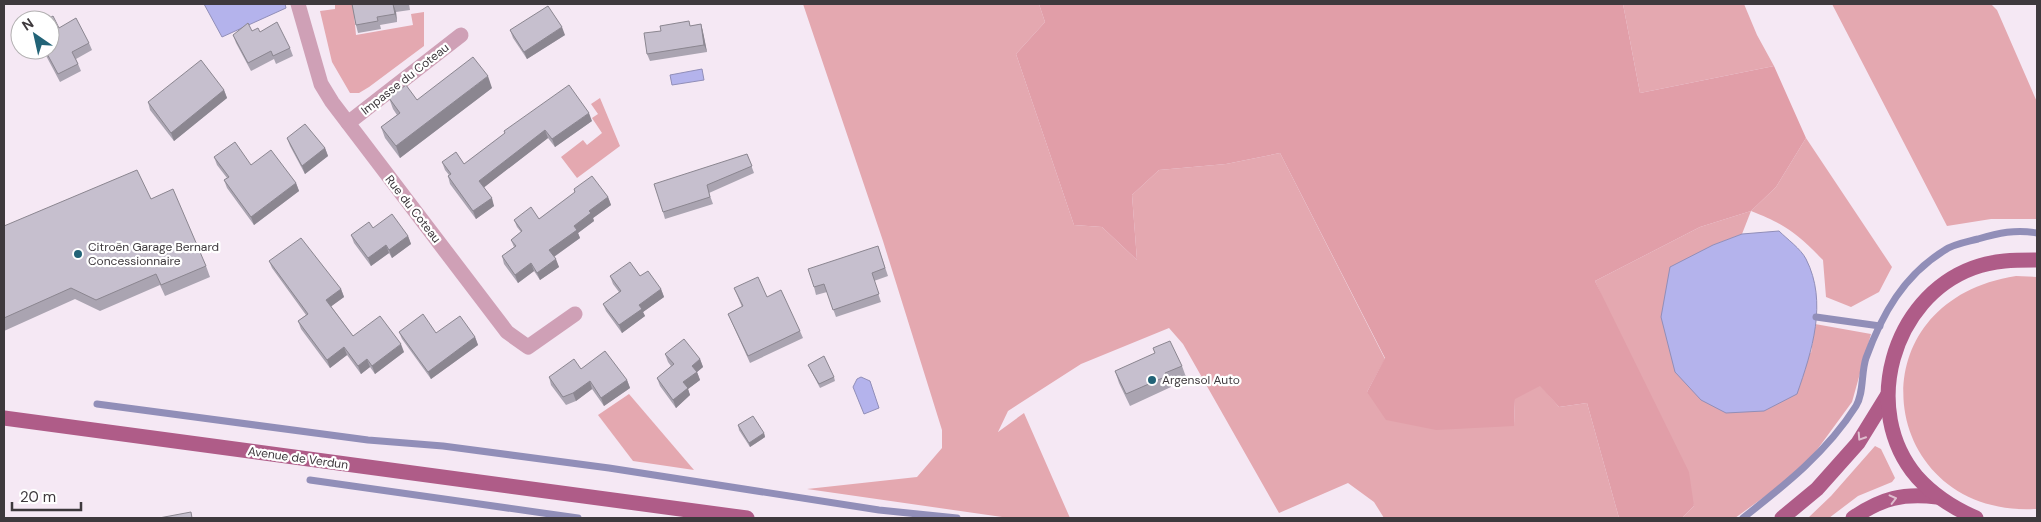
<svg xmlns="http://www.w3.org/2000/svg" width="2041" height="522" font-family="'DM Sans',sans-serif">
<rect width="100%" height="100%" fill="#f5e8f4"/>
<g fill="#e4a8b0">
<path d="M335 4H353L356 35 413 25 411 14 424 12V46L369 87 359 93H350L332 62 320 11 335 9Z"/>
<path d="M803 4H1039L1045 22 1016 54 1074 225 1102 227 1137 260 1132 195 1159 170 1226 164 1280 153 1385 359 1367 392 1514 425 1515 398 1540 385 1559 407 1587 403 1619 518H1384L1374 502 1348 483 1279 513 1183 344 1169 328 1081 364 1008 411 998 432 1024 413 1070 518H1009L807 489 917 477 942 448V430L883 241Z"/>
<path d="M1623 4H1744L1757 35 1774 66 1640 93Z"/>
<path d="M1832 4H1991L1997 10 2037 102V219H1991L1947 226Z"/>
<path d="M600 98 620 146 577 178 561 157 583 140 587 145 602 133 592 118 598 114 591 104Z"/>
<path d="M1806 138 1892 267 1879 292 1851 307 1826 297 1823 260C1797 234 1787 225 1751 211L1742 234 1713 245 1811 353 1815 324 1871 334 1852 402 1803 469 1735 518H1682L1694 506 1595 281 1700 227 1751 211 1776 187Z"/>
<path d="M2016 276 2037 277V509H2035C1878 517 1849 302 2016 276Z"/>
<path d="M629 394 694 470 633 461 598 415Z"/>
<path d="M1875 446 1881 449 1895 478 1892 482 1858 496 1829 518H1808L1831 496Z"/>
</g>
<path fill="#e19ea8" d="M1039 4H1623L1640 93 1774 66 1806 138 1776 187 1751 211 1700 227 1595 281 1689 472 1694 506 1682 518H1619L1587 403 1559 407 1540 386 1515 399 1514 426 1436 430 1386 420 1367 392 1385 358 1280 153 1226 164 1159 170 1132 195 1137 260 1102 227 1074 225 1016 54 1045 22Z"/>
<g fill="#b4b3ec" stroke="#918eb8">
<path d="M204 4H285L286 8 222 37Z"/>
<path d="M702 69 704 80 672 85 670 75Z"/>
<path d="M1779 231C1787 239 1801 249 1806 259 1828 302 1812 351 1797 394L1764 411 1726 413 1701 400 1675 372 1661 317 1670 267 1713 245 1742 234Z"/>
<path d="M861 377 870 381 879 408 864 414 853 387 857 379Z"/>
</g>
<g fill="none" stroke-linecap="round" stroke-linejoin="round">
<g stroke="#918eb8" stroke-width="7">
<path d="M1816 317 1880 326"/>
<path d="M97 404 368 440 443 446 609 468 879 510 957 518"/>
<path d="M310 480 578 518"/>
<path d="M1743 518C1785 485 1827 452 1856 406 1864 393 1861 373 1866 358 1882 314 1904 275 1945 250 1954 244 1967 242 1978 239 1998 233 2016 229 2037 233"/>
</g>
<g stroke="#cfa0b6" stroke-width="15">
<path d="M298 4 321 84 332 102 507 332 528 347 575 314"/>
<path d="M348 123 461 35"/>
</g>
<g stroke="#af5c88" stroke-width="15">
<path d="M4 418 747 518"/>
<path d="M1782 518 1817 489 1858 443 1887 396"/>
<path d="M1853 518C1882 498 1903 493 1937 497"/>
<path d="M1976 518C1953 508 1934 496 1917 477 1860 410 1892 298 1973 268 1994 260 2015 260 2037 260"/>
</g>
</g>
<g fill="#aaa4b1">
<path d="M352 4H409L410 10 396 12 397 22 380 25 381 29 358 33 356 25Z"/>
<path d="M701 24 703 32 707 52 650 61 647 54 691 26Z"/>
<path d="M59 28 89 43 92 50 76 59 81 71 60 82 43 50H50Z"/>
<path d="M510 30 565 35 527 59 513 38Z"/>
<path d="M252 31 260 32 290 48 293 56 276 64 274 59 251 71 236 43 233 35Z"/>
<path d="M492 88 400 158 385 138 381 127 397 115 393 109 389 98 417 100Z"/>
<path d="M224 90 227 98 174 141 150 110 148 102Z"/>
<path d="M592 121 555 147 548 138 484 187 494 206 476 219 450 184 448 176 449 175 445 170 442 162 464 164 505 134 504 131Z"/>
<path d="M287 138 325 148 328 156 305 174 290 146Z"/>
<path d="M747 154 754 173 709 193 713 204 665 219 663 212Z"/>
<path d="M214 157 251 165 296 183 299 191 254 225 227 188 224 180 227 178 217 165Z"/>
<path d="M574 189 608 197 611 205 593 218 594 221 578 233 580 238 554 257 559 267 540 280 534 271 518 283 504 264 502 256 514 247 511 240 521 232 517 227 514 220 539 219 575 193Z"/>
<path d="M151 199 206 266 210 277 165 296 160 285 100 311 75 299 4 331V226Z"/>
<path d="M373 228 408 236 411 244 392 258 389 253 371 266 354 243 351 235Z"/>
<path d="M878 246 888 276 874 281 881 302 836 317 827 292 816 295 814 287Z"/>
<path d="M269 261 341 289 344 297 331 306 353 336 404 352 375 374 370 367 361 374 347 355 330 368 301 329 298 321 306 315 272 268Z"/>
<path d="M610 276H640L661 289 664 297 643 312 645 316 622 333 606 311 603 304 619 292 613 284Z"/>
<path d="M734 288 767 297 800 331 803 338 750 363 728 314 742 307Z"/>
<path d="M399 332 436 333 475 337 478 345 431 379 402 339Z"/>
<path d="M665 354 700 359 703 367 697 372 700 380 688 389 690 395 676 408 660 386 657 378 671 366 668 362Z"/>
<path d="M808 365 834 377 835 381 820 388Z"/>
<path d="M1182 366 1186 377 1170 384 1171 387 1130 406 1119 383 1115 371Z"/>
<path d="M581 369 627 380 630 388 604 406 592 389 576 401 566 405 551 385 549 377Z"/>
<path d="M738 425 764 433 765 437 750 447 739 430Z"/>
</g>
<g fill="#8b8690">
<path d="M393 4 396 12 397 22 395 14Z"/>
<path d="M701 24 703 32 707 52 704 45Z"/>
<path d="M562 27 565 35 527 59 524 52Z"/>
<path d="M488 76 492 88 400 158 396 146Z"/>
<path d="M224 90 227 98 174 141 171 133Z"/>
<path d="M589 113 592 121 555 147 552 139Z"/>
<path d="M545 130 548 138 482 189 479 181Z"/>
<path d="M325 148 328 156 305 174 302 166Z"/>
<path d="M296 183 299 191 254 225 251 217Z"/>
<path d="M608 197 611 205 593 218 594 221 578 233 580 238 552 258 549 250 589 211Z"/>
<path d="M492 198 494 206 476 219 473 211Z"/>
<path d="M408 236 411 244 392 258 389 250Z"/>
<path d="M386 245 389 253 371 266 368 258Z"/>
<path d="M556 259 559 267 540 280 537 273Z"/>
<path d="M531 263 534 271 518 283 515 275Z"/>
<path d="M341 289 344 297 329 308 326 300Z"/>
<path d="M661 289 664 297 643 312 645 316 622 333 619 325 639 305Z"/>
<path d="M475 337 478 345 431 379 428 372Z"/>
<path d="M401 344 404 352 375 374 372 366Z"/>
<path d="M344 347 347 355 330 368 327 360Z"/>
<path d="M367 359 370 367 361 374 358 366Z"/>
<path d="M700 359 703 367 697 372 700 380 688 389 690 395 676 408 673 400 692 366Z"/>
<path d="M627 380 630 388 604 406 601 398Z"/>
<path d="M590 381 592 389 576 401 573 393Z"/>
<path d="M764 433 765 437 750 447 749 443Z"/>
</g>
<g fill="#c6bfce" stroke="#8b8690">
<path d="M352 4H396H393L395 14 377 17 378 21 356 25Z"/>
<path d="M548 6 562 27 524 52 510 30Z"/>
<path d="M53 16 59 28 76 18 89 43 72 52 78 64 58 74 45 50H50V20H46Z"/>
<path d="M689 21 690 26 701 24 704 45 647 54 644 33 661 31 660 26Z"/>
<path d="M277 22 290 48 273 56 271 51 248 63 233 35 248 23 252 31 258 28 260 32Z"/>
<path d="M473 57 488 76 396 146 381 127 400 113 389 98 406 85 417 100Z"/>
<path d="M201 60 224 90 171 133 148 102Z"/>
<path d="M569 85 589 113 552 139 545 130 479 181 492 198 473 211 448 176 451 174 442 162 456 152 464 164 505 133 504 131Z"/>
<path d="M305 124 325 148 302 166 287 138Z"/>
<path d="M235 142 251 165 271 150 296 183 251 217 224 180 229 177 214 157Z"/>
<path d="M747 154 752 166 707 185 710 197 663 212 654 184Z"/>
<path d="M137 170 151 199 173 189 206 266 161 285 156 274 96 300 71 288 4 318V226Z"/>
<path d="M592 176 608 197 589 211 591 213 574 226 577 230 549 250 556 259 537 273 531 263 515 275 502 256 516 246 511 240 522 231 514 220 531 207 539 219 575 192 574 189Z"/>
<path d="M392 214 408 236 389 250 386 245 368 258 351 235 369 222 373 228Z"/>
<path d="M301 238 341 289 326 300 353 336 380 316 401 344 372 366 367 359 358 366 344 347 327 360 298 321 308 314 269 261Z"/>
<path d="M878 246 885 268 872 273 879 294 833 310 824 284 814 287 808 269Z"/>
<path d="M630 262 640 276 648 271 661 289 639 305 642 309 619 325 603 304 621 291 610 276Z"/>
<path d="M758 277 767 297 781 290 800 331 748 356 728 314 743 306 734 288Z"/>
<path d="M423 314 436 333 460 316 475 337 428 372 399 332Z"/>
<path d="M684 339 700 359 692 366 697 372 683 382 688 388 673 400 657 378 674 364 665 354Z"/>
<path d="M1170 341 1182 366 1165 373 1167 376 1126 394 1115 371 1155 353 1153 348Z"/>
<path d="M605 351 627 380 601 398 590 381 573 393 563 397 549 377 574 359 581 369Z"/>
<path d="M824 356 834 377 819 384 808 365Z"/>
<path d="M753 416 764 433 749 443 738 425Z"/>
<path d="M191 512 192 518H159Z"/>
</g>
<defs><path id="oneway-chevron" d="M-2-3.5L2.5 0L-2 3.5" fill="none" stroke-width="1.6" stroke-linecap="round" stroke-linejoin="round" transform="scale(1.25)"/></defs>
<g stroke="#dfbecf">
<use href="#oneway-chevron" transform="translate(1861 437) rotate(123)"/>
<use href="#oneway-chevron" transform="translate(1893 499) rotate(-14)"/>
</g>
<g fill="#226377" stroke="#fff" stroke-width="2">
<circle cx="78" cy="254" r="5"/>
<circle cx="1152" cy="380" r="5"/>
</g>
<g text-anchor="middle" stroke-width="4.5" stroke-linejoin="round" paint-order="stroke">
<g font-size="12" fill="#3e393d" stroke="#fff">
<text transform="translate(405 79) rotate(-38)" y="4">Impasse du Coteau</text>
<text transform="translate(413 209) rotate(52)" y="4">Rue du Coteau</text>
<text transform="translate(298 458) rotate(8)" y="4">Avenue de Verdun</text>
</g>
<g font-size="12" fill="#3e393d" stroke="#fff" text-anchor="start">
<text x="88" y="251">Citroën Garage Bernard<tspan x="88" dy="14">Concessionnaire</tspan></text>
<text x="1162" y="384">Argensol Auto</text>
</g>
</g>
<rect width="2041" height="522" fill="none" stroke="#3e393d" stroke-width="10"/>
<g transform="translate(35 35) rotate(326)"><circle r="24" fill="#ffffff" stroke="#b2b0b1"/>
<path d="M0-4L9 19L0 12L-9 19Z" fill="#226377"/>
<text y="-8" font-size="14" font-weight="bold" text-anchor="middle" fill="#3e393d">N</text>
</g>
<path d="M12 502v8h69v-8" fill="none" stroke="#3e393d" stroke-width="2.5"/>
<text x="20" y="502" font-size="15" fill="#3e393d" stroke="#ffffff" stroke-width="4" paint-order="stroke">20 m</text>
</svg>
